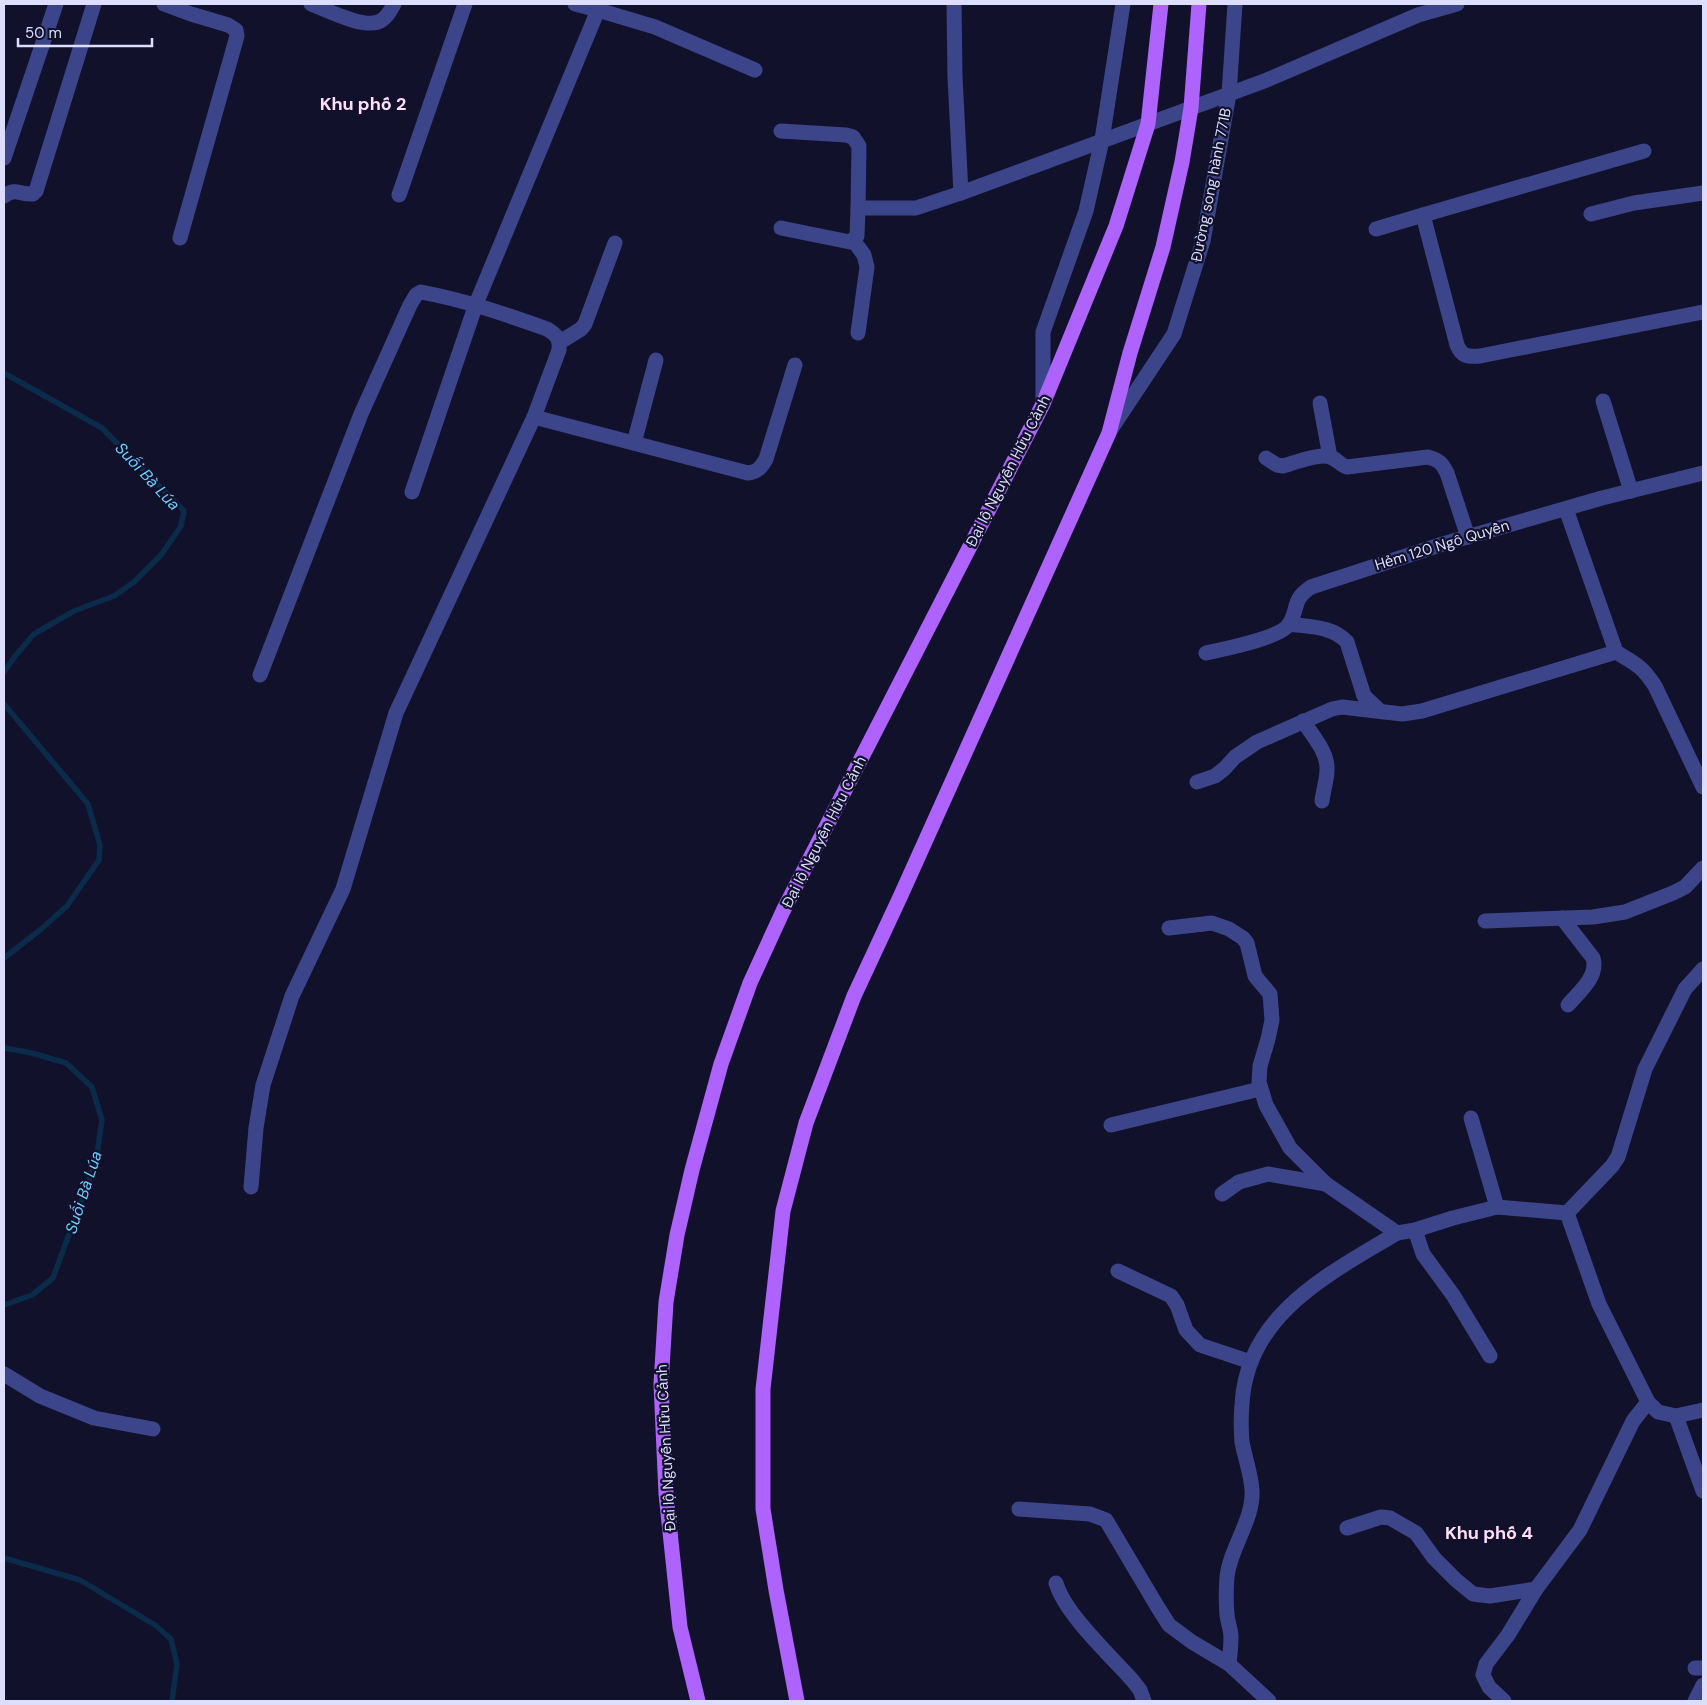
<svg xmlns="http://www.w3.org/2000/svg" width="1707" height="1705" font-family="'DM Sans',sans-serif">
<rect width="100%" height="100%" fill="#12112b"/>
<g fill="none" stroke-linecap="round" stroke-linejoin="round">
<g stroke="#0b2b4b" stroke-width="5.5">
<path d="M4 373 102 428 184 511 181 526 161 555 134 582 114 596 74 611 34 634 16 655 4 672"/>
<path d="M4 704 88 804 100 845 99 860 67 906 40 930 4 958"/>
<path d="M4 1048 32 1053 66 1063 92 1087 102 1120 96 1161 53 1278 32 1295 4 1305"/>
<path d="M4 1558 80 1580 155 1625 171 1639 177 1664 172 1701"/>
</g>
<g stroke="#3c458a" stroke-width="15">
<path d="M164 4 191 14 228 25 236 30 237 36 180 238"/>
<path d="M311 4C327 10 367 31 382 20 388 16 391 10 394 4"/>
<path d="M954 4 955 77 961 193"/>
<path d="M598 10 655 27 755 70"/>
<path d="M781 131 846 135 853 137 859 146 858 208H916L961 193 1267 80 1418 15 1457 4"/>
<path d="M1644 151 1423 215 1457 345C1462 357 1468 357 1480 356L1703 312"/>
<path d="M4 158 56 4"/>
<path d="M399 195 465 4"/>
<path d="M4 196C16 187 20 195 33 194L36 191 94 4"/>
<path d="M1591 214 1634 203 1703 193"/>
<path d="M781 228 850 242 857 236 858 208"/>
<path d="M1376 229 1423 215"/>
<path d="M853 240 864 255 867 267 858 333"/>
<path d="M560 342 581 329 585 324 615 243"/>
<path d="M1603 401 1631 491"/>
<path d="M1320 403 1330 457"/>
<path d="M1043 404V332L1086 211 1102 140 1123 4"/>
<path d="M534 417 748 473C757 472 761 468 766 459L795 365"/>
<path d="M1111 429 1174 334 1203 241 1229 94 1235 4"/>
<path d="M634 443 656 360"/>
<path d="M1266 458 1277 465 1283 466C1294 463 1319 453 1330 457 1337 459 1340 465 1347 467L1428 457C1439 460 1442 463 1447 473L1468 537"/>
<path d="M412 492 476 304 598 10 575 4"/>
<path d="M1566 509 1616 652C1636 664 1642 666 1655 686L1703 787"/>
<path d="M1289 624C1310 627 1332 626 1347 642L1364 696 1379 710"/>
<path d="M1206 653C1224 649 1282 638 1290 623 1299 606 1292 600 1311 587L1443 544 1602 498 1703 473"/>
<path d="M1303 721C1312 735 1328 752 1327 770 1327 780 1323 791 1322 801"/>
<path d="M1197 782 1215 776 1224 769 1235 757 1257 742 1332 709 1342 707 1402 714 1422 711 1616 652"/>
<path d="M1562 918 1593 958C1599 976 1579 992 1568 1005"/>
<path d="M1485 921 1593 917 1625 912 1673 893 1685 887 1703 868"/>
<path d="M1169 928 1212 923 1229 929 1243 938 1247 943 1255 976 1270 994 1272 1020 1268 1039 1260 1066 1259 1082 1266 1105 1290 1148 1326 1184 1397 1233 1415 1230 1453 1218 1497 1207 1567 1213 1612 1166 1618 1157 1645 1069 1685 989 1703 969"/>
<path d="M1471 1118 1497 1207"/>
<path d="M1111 1125 1260 1089"/>
<path d="M251 1187 256 1128 263 1085 292 996 343 889 396 713 534 417 559 350C560 339 557 335 547 329 505 314 464 300 421 292L416 295 410 305 361 414 260 675"/>
<path d="M1222 1194 1239 1182 1268 1174 1326 1184"/>
<path d="M1567 1213 1599 1304 1648 1402 1658 1412 1676 1416 1703 1410"/>
<path d="M1415 1230 1423 1254 1453 1295 1490 1356"/>
<path d="M1118 1271 1171 1296 1177 1305 1186 1330 1200 1345 1251 1362"/>
<path d="M4 1374 40 1396 94 1418 153 1429"/>
<path d="M1676 1416 1703 1491"/>
<path d="M1019 1509 1090 1514 1106 1520 1157 1606 1169 1625 1192 1642 1229 1664 1269 1701"/>
<path d="M1347 1528 1381 1517 1390 1518 1416 1533 1434 1558 1456 1580 1473 1594 1490 1596 1536 1589 1508 1635 1486 1664 1483 1675 1489 1687 1504 1701"/>
<path d="M1056 1583C1065 1614 1110 1655 1133 1681L1140 1690 1144 1701"/>
<path d="M1536 1589 1580 1530 1633 1421 1648 1402"/>
<path d="M1229 1664C1230 1655 1231 1646 1231 1637 1231 1630 1228 1623 1227 1615 1226 1603 1226 1589 1227 1577 1230 1548 1254 1519 1252 1490 1251 1474 1245 1458 1242 1442 1241 1430 1241 1416 1242 1404 1247 1314 1329 1274 1397 1233"/>
<path d="M1695 1668H1703"/>
<path d="M1695 1701 1703 1685"/>
</g>
<g stroke="#ae63ff" stroke-width="15">
<path d="M698 1701 680 1627 666 1494 661 1384 666 1302 677 1235 692 1170 721 1064 750 983 783 911 1043 404 1116 226 1148 124 1161 4"/>
<path d="M797 1701 776 1590 763 1509V1389L783 1211 806 1123 854 996 901 895 1109 433 1130 353 1163 247 1182 162 1191 108 1199 4"/>
</g>
</g>
<g text-anchor="middle" stroke-width="4.5" stroke-linejoin="round" paint-order="stroke">
<g font-size="15" fill="#dcddff" stroke="#12112b">
<text transform="translate(1211 185) rotate(-79)" y="5">Đường song hành 771B</text>
<text transform="translate(1008 471) rotate(-63)" y="5">Đại lộ Nguyễn Hữu Cảnh</text>
<text transform="translate(1442 545) rotate(-17)" y="5">Hẻm 120 Ngô Quyền</text>
<text transform="translate(824 832) rotate(-63)" y="5">Đại lộ Nguyễn Hữu Cảnh</text>
<text transform="translate(666 1448) rotate(-93)" y="5">Đại lộ Nguyễn Hữu Cảnh</text>
</g>
<g font-size="16" font-style="italic" fill="#6acfff" stroke="#12112b">
<text transform="translate(148 476) rotate(47)" y="6">Suối Bà Lúa</text>
<text transform="translate(83 1192) rotate(-72)" y="6">Suối Bà Lúa</text>
</g>
<g font-size="18" font-weight="bold" fill="#ffdef8" stroke="#12112b">
<text x="363" y="110">Khu phố 2</text>
<text x="1489" y="1539">Khu phố 4</text>
</g>
</g>
<rect width="1707" height="1705" fill="none" stroke="#dcddff" stroke-width="10"/>
<path d="M18 38v8h134v-8" fill="none" stroke="#dcddff" stroke-width="2.5"/>
<text x="25" y="38" font-size="15" fill="#dcddff" stroke="#12112b" stroke-width="4" paint-order="stroke">50 m</text>
</svg>
